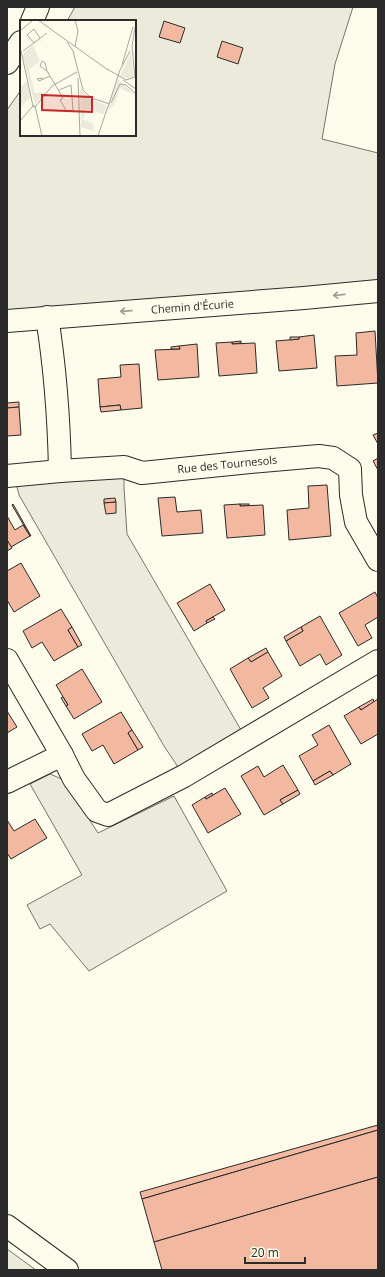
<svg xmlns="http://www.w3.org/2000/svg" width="385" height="1277" font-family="'Open Sans',sans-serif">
<rect width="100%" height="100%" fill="#fdfbea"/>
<g fill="#ecebdb" stroke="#74746e">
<path d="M75 7H353L335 64 322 139 378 153V291L7 321V110L21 90V135H135V21H67Z"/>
<path d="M124 467V487L127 534 241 730 184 776 164 746 19 495 14 474Z"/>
<path d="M50 774 64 780 98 833 174 796 227 891 89 971 50 924 40 929 27 905 82 875 30 784Z"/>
<path d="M7 1249 36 1270H7Z"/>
</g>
<g fill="#f2b8a0" stroke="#2b2b2b">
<path d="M164 21 185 28 180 43 159 37Z"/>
<path d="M222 41 243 48 238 64 217 57Z"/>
<path d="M375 331 378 383 337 386 335 356 357 355 356 333Z"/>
<path d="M314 335 317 368 279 371 276 341 299 339V337Z"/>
<path d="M290 337H299V339L290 340Z"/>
<path d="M241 341V343L232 344V342Z"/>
<path d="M232 342V344L255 343 257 373 219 376 216 343Z"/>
<path d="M197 344 199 377 158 380 155 350 180 349 179 346Z"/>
<path d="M179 346 180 349H171V347Z"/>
<path d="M139 364 142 408 121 410 120 405 100 407 98 379 121 377 120 365Z"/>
<path d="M19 402V407L7 408V403Z"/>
<path d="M120 405 121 410 101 412 100 407Z"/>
<path d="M19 407 21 435 7 436V408Z"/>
<path d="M378 433V444L373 435Z"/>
<path d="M378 458V470L373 461Z"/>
<path d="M327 485 331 536 289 540 287 510 309 508 308 486Z"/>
<path d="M175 497 177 512 201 510 203 533 162 536 158 498Z"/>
<path d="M115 498 116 502 104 503V499Z"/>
<path d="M116 502V513L106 514 104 503Z"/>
<path d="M13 504 31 536H30L12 505Z"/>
<rect x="240" y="504" width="9" height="2"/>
<path d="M240 504V506L263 505 265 535 227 538 224 505Z"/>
<path d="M7 516 15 530 23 525 30 536 11 547 7 540Z"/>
<path d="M7 540 12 548 7 551Z"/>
<path d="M21 563 40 596 14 612 7 600V571Z"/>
<path d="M210 584 225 610 206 621 207 623 194 631 177 603Z"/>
<path d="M375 592 378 598V617L365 625 372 638 358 646 339 613Z"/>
<path d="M61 609 72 627 68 630 78 647 54 661 42 642 32 648 23 631Z"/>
<path d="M320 616 342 655 326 665 320 654 300 666 286 641 303 631 301 627Z"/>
<path d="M213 617 215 619 207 623 206 621Z"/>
<path d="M72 627 82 645 78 647 68 630Z"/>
<path d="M301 627 303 631 286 641 284 637Z"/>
<path d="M266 648 268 652 251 662 248 658Z"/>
<path d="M268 652 282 676 263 688 269 698 252 708 230 669 248 658 251 662Z"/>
<path d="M82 669 102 702 74 719 66 706 68 705 56 685Z"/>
<path d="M63 697 68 705 66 706 61 698Z"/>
<path d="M373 699 374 702 361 710 359 707Z"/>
<path d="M378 699V734L361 744 344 716 359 707 361 710Z"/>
<path d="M7 711 17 727 7 733Z"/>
<path d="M121 712 132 730 128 733 138 750 114 764 103 745 92 751 82 734Z"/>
<path d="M329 725 351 764 333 775 330 771 313 781 299 756 318 745 312 735Z"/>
<path d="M132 730 143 747 138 750 128 733Z"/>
<path d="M283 765 298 790 280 800 283 804 264 815 241 776 258 766 264 777Z"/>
<path d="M330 771 333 775 315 785 313 781Z"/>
<path d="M225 788 241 814 208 833 192 805 205 797 206 799Z"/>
<path d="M298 790 300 794 283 804 280 800Z"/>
<path d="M212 793 213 795 206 799 205 797Z"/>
<path d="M35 819 47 838 11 859 7 853V820L14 831Z"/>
<path d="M378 1125V1130L142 1199 140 1192Z"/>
<path d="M378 1130V1177L154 1242 142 1199Z"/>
<path d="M378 1177V1270H162L154 1242Z"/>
</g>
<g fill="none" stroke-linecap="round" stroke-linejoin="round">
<g stroke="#2b2b2b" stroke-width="24">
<g id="minor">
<path d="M47 317C55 367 59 420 60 471"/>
<path id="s1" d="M7 321 304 298 378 291"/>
<path id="s2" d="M7 476 60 471 124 467 142 473 250 462 319 456 333 458 350 469 351 495 356 522 378 560"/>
<path d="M7 660 62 755 74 779 97 811 108 815 184 776 378 661"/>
<path d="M7 782 62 755"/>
<path d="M7 1226 67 1270"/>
</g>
</g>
<g stroke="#2b2b2b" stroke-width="24">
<g id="major">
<path d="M32 21 38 7"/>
<path d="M7 63 21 42"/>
</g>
</g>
<use href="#minor" stroke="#fdfbea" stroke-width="22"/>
<use href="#major" stroke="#fdfbea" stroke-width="22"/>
</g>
<defs><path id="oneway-shaft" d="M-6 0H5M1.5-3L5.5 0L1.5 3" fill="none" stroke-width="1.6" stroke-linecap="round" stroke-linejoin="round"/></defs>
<g stroke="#9e9d94">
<use href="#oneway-shaft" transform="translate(339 295) rotate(174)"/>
<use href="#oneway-shaft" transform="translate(126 311) rotate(176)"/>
</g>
<g text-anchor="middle" stroke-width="3" stroke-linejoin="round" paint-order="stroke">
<g font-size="11" fill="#2b2b2b" stroke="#fdfbea">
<text dy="4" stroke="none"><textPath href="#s1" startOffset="186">Chemin d'Écurie</textPath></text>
<text dy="4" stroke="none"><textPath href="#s2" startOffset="222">Rue des Tournesols</textPath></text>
</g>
</g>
<g transform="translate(20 20)">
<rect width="116" height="116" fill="#fdfbea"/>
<path d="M19 19 31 32 19 20 13 25 20 41 9 50 15 73 26 72 15 84 2 35ZM0 31 11 77 0 87V68L7 61ZM111 32 114 56 109 59 100 56ZM98 59 116 76 100 68 94 85 89 89 79 116 90 85 93 82 91 79ZM60 68 70 79 86 85 84 94 66 89 64 98 61 99ZM61 99 73 103 74 111 61 107Z" fill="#ecebdb"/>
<path fill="none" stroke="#a9a89e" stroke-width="1" d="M18 0 88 50M55 0 58 11 55 27M0 11 12 1M47 22 53 31 63 70 71 78 90 84M14 23 7 15 14 9 20 18M1 31 13 86M3 31 27 13M102 45 113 7M87 49 106 60 115 57 112 26 116 2M27 51 20 46 22 41 25 43 27 51 43 78M23 58 17 59 19 61 30 56M58 58 60 116M103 60 116 69M39 70 51 65 53 90 47 92 40 80 43 78M91 83 100 64 106 65 116 74M15 87 32 66 57 52M15 87 12 86H15L22 116M88 87 100 50 110 31M0 101 12 87M78 116 88 86"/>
<path fill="#c62828" fill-opacity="0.15" stroke="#c62828" stroke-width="2" d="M22 75 72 77V92L22 90Z"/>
<rect width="116" height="116" fill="none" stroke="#2b2b2b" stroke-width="2"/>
</g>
<rect width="385" height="1277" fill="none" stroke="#2b2b2b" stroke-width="16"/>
<path d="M245 1257v6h60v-6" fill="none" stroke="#2b2b2b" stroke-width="2"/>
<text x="251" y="1257" font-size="12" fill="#2b2b2b" stroke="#fdfbea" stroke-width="3" paint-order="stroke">20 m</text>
</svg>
